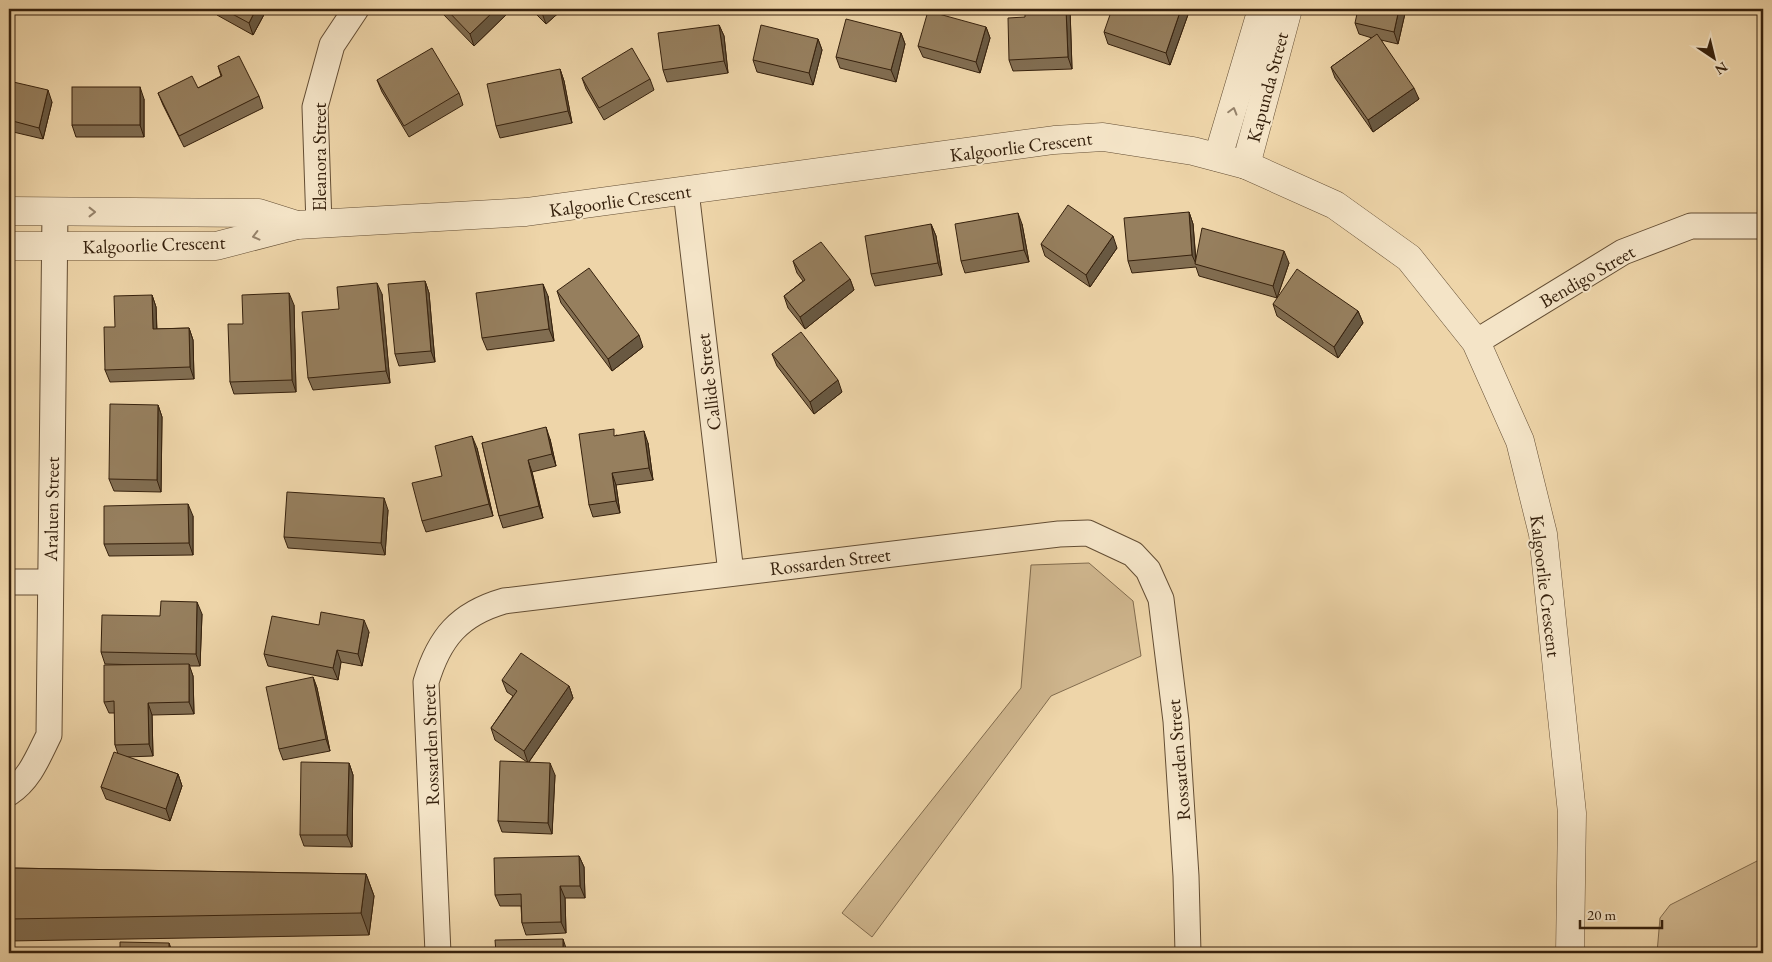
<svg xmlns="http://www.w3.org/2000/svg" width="1772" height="962" font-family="'EB Garamond',serif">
<rect width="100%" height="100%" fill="#eed5a9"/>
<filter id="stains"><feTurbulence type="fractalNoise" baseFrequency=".004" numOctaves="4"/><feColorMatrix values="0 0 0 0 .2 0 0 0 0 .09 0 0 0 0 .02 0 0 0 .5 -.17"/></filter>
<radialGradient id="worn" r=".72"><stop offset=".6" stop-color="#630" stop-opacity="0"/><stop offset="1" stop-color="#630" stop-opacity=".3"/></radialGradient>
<g fill="#cfb68e" stroke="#826c4e">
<path d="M1089 563 1133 601 1141 656 1051 696 872 937 842 913 1021 688 1031 565Z"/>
<path d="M1763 858V953H1657L1660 918 1670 905Z"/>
</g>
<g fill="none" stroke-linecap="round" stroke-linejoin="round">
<g stroke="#644e34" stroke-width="27">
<g id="minor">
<path d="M686 191 731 573"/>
<path d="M319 224 315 107 332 45 356 9"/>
<path d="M1476 342 1623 252 1691 226H1763"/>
<path d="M9 582H50"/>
<path d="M9 793C30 779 38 757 49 735L55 212"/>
<path d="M438 953 426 682C439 638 459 614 504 601L1059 534 1088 533 1133 554 1148 570 1161 599 1176 721 1186 876 1188 953"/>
</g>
</g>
<g stroke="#644e34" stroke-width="29">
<g id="tertiary">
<path d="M1218 157 1262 9"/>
<path d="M1246 165 1288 9"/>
<path d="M9 211 259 213 297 225"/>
<path d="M9 246H216L297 225 526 212 1054 140 1103 137 1193 151 1246 165 1335 205 1409 258 1476 342 1520 441 1543 534 1572 813 1570 953"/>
</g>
</g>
<use href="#minor" stroke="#f4e4c7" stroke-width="25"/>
<use href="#tertiary" stroke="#f4e4c7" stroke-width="28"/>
</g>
<g fill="#816d51" stroke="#36210d">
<path d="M44 9H59L58 13Z"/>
<path d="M215 9H267L253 35 217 15Z"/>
<path d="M441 9H512L474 46 443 14Z"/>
<path d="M531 9H563L546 24Z"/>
<path d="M1070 9 1072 69 1013 71 1009 60Z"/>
<path d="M1190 9 1170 65 1108 44 1104 32 1145 11Z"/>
<path d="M1406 9 1398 44 1381 40 1419 99 1373 132 1335 78 1331 67 1372 38 1359 34 1355 23Z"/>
<path d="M719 25 724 36 728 73 667 82 663 70Z"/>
<path d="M986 27 990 38 980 73 923 57 918 46Z"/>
<path d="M901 33 905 44 896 82 840 68 836 57Z"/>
<path d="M818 39 822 50 813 85 757 72 753 60Z"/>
<path d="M218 66 259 96 263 108 184 147 163 105 158 93 198 88 221 76Z"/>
<path d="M560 69 564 81 572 123 500 138 496 126Z"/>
<path d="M582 78 650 79 654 90 604 120 586 89Z"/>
<path d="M377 80 459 93 463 105 409 137 382 92Z"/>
<path d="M9 81 52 102 43 139 9 131Z"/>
<path d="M144 99V137H76L72 125Z"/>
<path d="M1189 212 1193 224 1196 260 1289 263 1277 298 1199 276 1196 267 1132 273 1128 261Z"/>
<path d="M931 224 936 236 942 275 875 286 871 274Z"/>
<path d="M1022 224 1029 262 965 273 961 261Z"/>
<path d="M1041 244 1117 248 1090 287 1045 256Z"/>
<path d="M793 261 850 279 854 290 805 329 788 308 784 296 803 281 797 273Z"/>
<path d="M425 281 429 293 435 362 399 366 395 354Z"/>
<path d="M557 291 643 347 612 371 561 303Z"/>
<path d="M382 294 390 383 313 390 308 378 339 309Z"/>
<path d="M152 295 156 307 157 329 189 328 193 340 194 379 110 382 105 370 115 327Z"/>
<path d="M548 296 554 341 487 350 482 338Z"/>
<path d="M1273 304 1358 311 1363 323 1338 358 1277 316Z"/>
<path d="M294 305 296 392 234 394 230 382 243 324Z"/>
<path d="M772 354 842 392 814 414 777 366Z"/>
<path d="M158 405 162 417 161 492 114 491 109 479Z"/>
<path d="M616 435 648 443 653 480 616 485 620 513 593 517 589 505Z"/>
<path d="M550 439 556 466 532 472 543 518 503 528 499 516 482 443Z"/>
<path d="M477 448 493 516 426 532 422 521 442 476Z"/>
<path d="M388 510 385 555 288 548 284 537Z"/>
<path d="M193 516V555L109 556 104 544Z"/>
<path d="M202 614 200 666H189L193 676 194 714 152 715 153 756 126 757 178 774 182 786 170 821 106 799 101 787 118 754 115 745V713H109L104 702 142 665 105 664 101 652 160 616Z"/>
<path d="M319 625 369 632 362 666 341 662 338 680 268 666 264 654Z"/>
<path d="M313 677 317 688 330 751 283 760 279 749Z"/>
<path d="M502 680 569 686 573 698 529 762 555 775 552 834 502 832 498 821 527 762 495 740 491 728 513 696 507 692Z"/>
<path d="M349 763 353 775 352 847 304 846 300 835Z"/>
<path d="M579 856 584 867 585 898H565L566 933 526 935 522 923 521 906H500L495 895Z"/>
<path d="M9 868 366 874 374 896 369 935 9 941Z"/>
</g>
<g fill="#695942" stroke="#36210d">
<path d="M256 9H267L253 35 249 23Z"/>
<path d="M496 9H512L474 46 470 34Z"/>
<path d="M546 9H563L546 24 542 13Z"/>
<path d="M1066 9H1070L1072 69 1068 57Z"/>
<path d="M1181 9H1190L1170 65 1166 53Z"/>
<path d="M1399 9H1406L1398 44 1394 32Z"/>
<path d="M719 25 724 36 728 73 724 61Z"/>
<path d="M986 27 990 38 980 73 976 62Z"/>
<path d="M901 33 905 44 896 82 891 70Z"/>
<path d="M818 39 822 50 813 85 809 73Z"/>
<path d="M560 69 564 81 572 123 568 111Z"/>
<path d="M140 87 144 99V137L140 125Z"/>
<path d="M1414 88 1419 99 1373 132 1368 120Z"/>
<path d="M48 90 52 102 43 139 39 128Z"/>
<path d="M1189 212 1193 224 1196 264 1192 255Z"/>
<path d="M1018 213 1022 224 1029 262 1024 250Z"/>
<path d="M931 224 936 236 942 275 938 263Z"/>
<path d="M1113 236 1117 248 1090 287 1086 275Z"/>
<path d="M1284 251 1289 263 1277 298 1273 286Z"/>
<path d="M850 279 854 290 805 329 800 317Z"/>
<path d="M425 281 429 293 435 362 431 351Z"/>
<path d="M377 283 382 294 390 383 386 371Z"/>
<path d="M543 284 548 296 554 341 549 329Z"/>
<path d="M289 293 294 305 296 392 292 380Z"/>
<path d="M152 295 156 307 157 341 153 329Z"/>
<path d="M1358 311 1363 323 1338 358 1334 347Z"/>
<path d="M189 328 193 340 194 379 190 367Z"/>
<path d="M639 335 643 347 612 371 608 359Z"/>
<path d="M838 380 842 392 814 414 810 402Z"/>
<path d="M158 405 162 417 161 492 157 480Z"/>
<path d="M546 427 550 439 556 466 552 454Z"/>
<path d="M644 431 648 443 653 480 649 468Z"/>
<path d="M472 436 477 448 493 516 489 504Z"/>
<path d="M528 460 532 472 543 518 539 506Z"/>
<path d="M612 473 616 485 620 513 616 501Z"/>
<path d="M384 498 388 510 385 555 381 543Z"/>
<path d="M188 504 193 516V555L189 543Z"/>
<path d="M197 602 202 614 200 666 196 654Z"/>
<path d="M364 620 369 632 362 666 358 654Z"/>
<path d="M337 650 341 662 338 680 333 668Z"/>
<path d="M189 664 193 676 194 714 189 702Z"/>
<path d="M313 677 317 688 330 751 326 739Z"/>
<path d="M569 686 573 698 528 763 524 751Z"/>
<path d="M148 703 152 715 153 756 149 744Z"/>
<path d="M349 763 353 775 352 847 347 835Z"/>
<path d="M550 763 555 775 552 834 548 823Z"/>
<path d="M178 774 182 786 170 821 166 809Z"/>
<path d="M579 856 584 867 585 898 580 886Z"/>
<path d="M366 874 374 896 369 935 361 913Z"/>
<path d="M560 886 565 898 566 933 561 922Z"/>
<path d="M563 939 567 951V953H563Z"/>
<path d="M169 943 173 953H169Z"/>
</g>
<g fill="#967f5e" stroke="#36210d">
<path d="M223 9H256L249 23Z"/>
<path d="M446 9H496L470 34Z"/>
<path d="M538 9H546L542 13Z"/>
<path d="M1025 9H1066L1068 57 1009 60 1008 18 1025 17Z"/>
<path d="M1112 9H1138L1145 11 1146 9H1181L1166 53 1104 32Z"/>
<path d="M1358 9H1399L1394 32 1355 23Z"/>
<path d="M928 11 986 27 976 62 918 46Z"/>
<path d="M846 19 901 33 891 70 836 57Z"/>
<path d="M719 25 724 61 663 70 658 33Z"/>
<path d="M761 25 818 39 809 73 753 60Z"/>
<path d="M1377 34 1414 88 1368 120 1331 67Z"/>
<path d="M432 48 459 93 404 126 377 80Z"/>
<path d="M632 48 650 79 599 108 582 78Z"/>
<path d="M239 56 259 96 179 136 158 93 192 76 198 88 222 76 218 66Z"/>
<path d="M560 69 568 111 496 126 487 84Z"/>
<path d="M9 81 48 90 39 128 9 120Z"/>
<rect x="72" y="87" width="68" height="38"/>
<path d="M1068 205 1113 236 1086 275 1041 244Z"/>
<path d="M1189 212 1192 255 1128 261 1124 218Z"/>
<path d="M1018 213 1024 250 961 261 955 224Z"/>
<path d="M931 224 938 263 871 274 865 236Z"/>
<path d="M1202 228 1284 251 1273 286 1195 264Z"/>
<path d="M821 242 850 279 800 317 784 296 805 280 793 261Z"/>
<path d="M589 268 639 335 608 359 557 291Z"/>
<path d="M1297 269 1358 311 1334 347 1273 304Z"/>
<path d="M425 281 431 351 395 354 388 284Z"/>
<path d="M377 283 386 371 308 378 302 312 339 309 337 287Z"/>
<path d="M543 284 549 329 482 338 476 293Z"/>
<path d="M289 293 292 380 230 382 228 324H243L242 295Z"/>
<path d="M152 295 153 329 189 328 190 367 105 370 104 327H115L114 296Z"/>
<path d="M801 332 838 380 810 402 772 354Z"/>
<path d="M110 404 158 405 157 480 109 479Z"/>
<path d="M546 427 552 454 528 460 539 506 499 516 482 443Z"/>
<path d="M614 429V436L644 431 649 468 612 473 616 501 589 505 579 434Z"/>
<path d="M472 436 489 504 422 521 412 483 442 476 435 446Z"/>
<path d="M287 492 384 498 381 543 284 537Z"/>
<path d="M188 504 189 543 104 544V506Z"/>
<path d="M161 601 197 602 196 654 101 652 102 615 160 616Z"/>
<path d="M321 612 364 620 358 654 337 650 333 668 264 654 272 616 319 625Z"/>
<path d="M521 653 569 686 524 751 491 728 517 691 502 680Z"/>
<path d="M189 664V702L148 703 149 744 115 745 114 701 104 702V665Z"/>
<path d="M313 677 326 739 279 749 266 687Z"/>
<path d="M114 752 178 774 166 809 101 787Z"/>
<path d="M500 761 550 763 548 823 498 821Z"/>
<path d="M301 762 349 763 347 835H300Z"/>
<path d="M579 856 580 886H560L561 922 522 923 521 894 495 895 494 858Z"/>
<path d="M9 868 366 874 361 913 9 919Z"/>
<path d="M563 939V953H496L495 940Z"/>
<path d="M120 942 169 943V953H120Z"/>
<path d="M369 951V953H317V952Z"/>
</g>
<defs><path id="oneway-chevron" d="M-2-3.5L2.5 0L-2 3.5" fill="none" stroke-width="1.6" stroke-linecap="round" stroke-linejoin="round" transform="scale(1.25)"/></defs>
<g stroke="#95826a">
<use href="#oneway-chevron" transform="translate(1233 111) rotate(-74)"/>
<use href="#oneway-chevron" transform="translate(92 212)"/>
<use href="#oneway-chevron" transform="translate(256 236) rotate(166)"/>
</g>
<g text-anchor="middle" stroke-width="4" stroke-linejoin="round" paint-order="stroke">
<g font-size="19" fill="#36210d" stroke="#f4e4c7">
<text transform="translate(1267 87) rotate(-75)" y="7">Kapunda Street</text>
<text transform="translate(1021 146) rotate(-7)" y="7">Kalgoorlie Crescent</text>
<text transform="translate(319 157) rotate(-90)" y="7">Eleanora Street</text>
<text transform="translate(620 200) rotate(-8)" y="7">Kalgoorlie Crescent</text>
<text transform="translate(154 244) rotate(-2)" y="7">Kalgoorlie Crescent</text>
<text transform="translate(1587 276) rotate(-30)" y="7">Bendigo Street</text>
<text transform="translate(708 382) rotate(-97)" y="7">Callide Street</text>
<text transform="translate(51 509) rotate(-89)" y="7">Araluen Street</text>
<text transform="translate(830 561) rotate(-7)" y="7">Rossarden Street</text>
<text transform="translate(1546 586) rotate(83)" y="7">Kalgoorlie Crescent</text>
<text transform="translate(430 745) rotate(-92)" y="7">Rossarden Street</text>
<text transform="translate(1178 760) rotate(-95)" y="7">Rossarden Street</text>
</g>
</g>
<rect width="1772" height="962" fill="none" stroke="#eed5a9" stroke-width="30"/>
<rect x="10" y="10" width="1752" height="942" fill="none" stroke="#36210d" stroke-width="2.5"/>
<rect x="15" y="15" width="1742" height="932" fill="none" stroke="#36210d"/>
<g transform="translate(1714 58) rotate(145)" stroke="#f4e4c7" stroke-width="4" paint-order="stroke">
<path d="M0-4L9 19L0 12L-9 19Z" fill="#36210d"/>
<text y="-8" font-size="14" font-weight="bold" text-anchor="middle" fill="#36210d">N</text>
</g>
<path d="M1580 920v8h82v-8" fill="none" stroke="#36210d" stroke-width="2.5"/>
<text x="1587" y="920" font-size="15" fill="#36210d" stroke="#f4e4c7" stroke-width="4" paint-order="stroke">20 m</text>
<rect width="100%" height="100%" filter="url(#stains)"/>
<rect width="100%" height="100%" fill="url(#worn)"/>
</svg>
